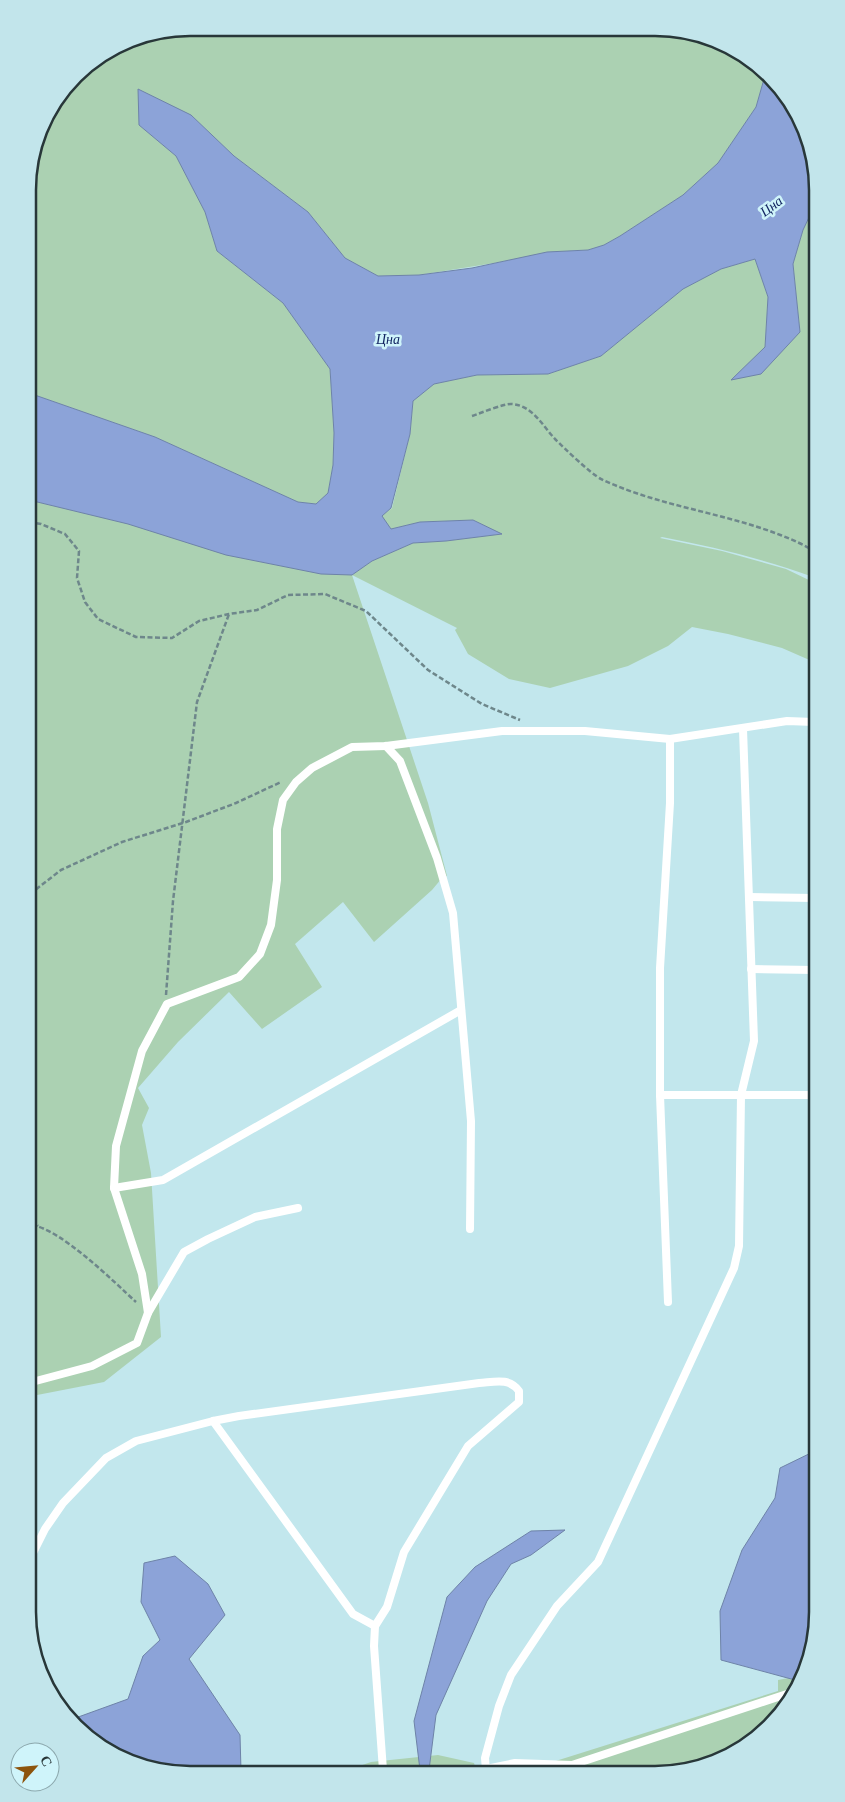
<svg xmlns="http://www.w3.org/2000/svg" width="845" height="1802" font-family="Georgia,serif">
<rect width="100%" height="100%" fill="#c2e7ed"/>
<g fill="#abd1b2">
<path d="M191 28 686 31 762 68 766 72 756 107 718 163 683 195 620 236 604 245 588 250H577L419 275 378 276 345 258 308 212 234 156 191 115 139 125 176 156 205 212 217 251 283 303 330 369 334 433 333 465 328 493 316 504 298 502 155 437 29 393 28 180 44 118 83 68 129 40Z"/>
<path d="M812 211 813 577C764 559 714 547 662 537L660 538 722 551 786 569 813 582 814 662 782 648 728 634 692 627 668 646 628 666 550 688 509 679 468 654 455 630 457 628 352 575 428 803 447 876 442 878 432 890 374 942 343 902 295 944 322 987 262 1029 229 992 178 1042 138 1088 149 1108 142 1125 151 1173 161 1337 104 1382 32 1396 29 500 352 575 372 561 413 543 446 541 501 534 473 520 420 522 391 529 381 516 392 508 410 434 413 401 434 384 477 375 548 374 601 356 683 289 721 269 755 259 768 297 765 347 800 332 793 264 803 230Z"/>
<path d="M804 1675 777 1719 745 1747 697 1769 527 1770 778 1691V1680Z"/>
<path d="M438 1755 474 1763 476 1770 345 1771 371 1762Z"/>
</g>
<g fill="#8ca3d8" stroke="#6e83a8">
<path d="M766 72 790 100 812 148V211L803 230 793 264 800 332 761 374 731 380 765 347 768 297 755 259 721 269 683 289 601 356 548 374 477 375 434 384 413 401 410 434 391 508 382 516 391 529 420 522 473 520 502 534 446 541 413 543 372 561 352 575 321 574 226 555 128 524 29 500V393L155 437 298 502 316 504 328 493 333 465 334 433 330 369 283 303 217 251 205 212 176 156 139 125 138 89 191 115 234 156 308 212 345 258 378 276 419 275 472 268 547 252 588 250 604 245 620 236 683 195 718 163 756 107Z"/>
<path d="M817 1450V1622L805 1673 803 1678 795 1680 721 1660 720 1611 742 1550 775 1498 780 1468Z"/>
<path d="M565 1530 531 1555 511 1564 487 1601 436 1715 429 1770H420L414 1721 447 1597 475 1567 531 1531Z"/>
<path d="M175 1556 208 1584 225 1615 189 1659 240 1735 241 1771H159L83 1734 70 1720 128 1699 143 1656 160 1640 141 1602 144 1563Z"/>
</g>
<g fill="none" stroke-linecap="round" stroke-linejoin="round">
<g stroke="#6e878b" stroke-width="2.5" stroke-dasharray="5 2.5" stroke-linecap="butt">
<path d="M472 416C481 413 505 403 512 404 533 406 542 425 555 439 563 447 591 474 601 479 668 511 747 514 813 550"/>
<path d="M29 522 41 524 65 534 79 551 77 578 85 602 98 619 136 637 172 638 199 621 229 614 257 610 288 595 325 594 366 611 428 670 482 704 520 720"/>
<path d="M30 894 61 870 122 842 186 822 236 803 281 782"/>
<path d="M166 995 173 901 197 702 229 614"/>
<path d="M32 1220 38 1226"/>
<path d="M32 1225C62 1230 113 1281 136 1302"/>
</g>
<g stroke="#fff" stroke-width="8">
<path d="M386 746 400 761 437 858 453 913 471 1121 470 1229"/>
<path d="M749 897 815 898"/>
<path d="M751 969 815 970"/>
<path d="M660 1095H815"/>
<path d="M114 1188 163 1180 461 1010"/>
<path d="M668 1302 660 1095V968L670 803V739"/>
<path d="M148 1313 184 1252 208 1239 255 1217 298 1208"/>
<path d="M32 1382 92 1366 137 1343 148 1313 142 1274 114 1188 116 1146 142 1051 167 1004 239 977 260 954 271 925 277 880V829L283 800 296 782 312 768 352 747 386 746 502 731H585L670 739 787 721 814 722"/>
<path d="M213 1421 353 1614 375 1626"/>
<path d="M33 1553 45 1529 63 1503 106 1458 136 1441 213 1421 239 1416 479 1383C494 1382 509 1377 519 1391V1402L468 1446 404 1552 387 1607 375 1626 374 1646 383 1770"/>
<path d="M486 1769 515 1763 572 1765 793 1692"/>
<path d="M486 1770 485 1758 499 1706 511 1675 557 1606 598 1562 734 1268 739 1246 741 1095 754 1041 743 729"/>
</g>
</g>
<g text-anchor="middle" stroke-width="5" stroke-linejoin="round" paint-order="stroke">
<g font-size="14" font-style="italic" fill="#0f225f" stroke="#cff4fa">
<text transform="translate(771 206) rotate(-37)" y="5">Цна</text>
<text x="388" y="344">Цна</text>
</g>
</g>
<path d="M0 0H845V1802H0ZM190 36H655A154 154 0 0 1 809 190V1612A154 154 0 0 1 655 1766H190A154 154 0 0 1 36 1612V190A154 154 0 0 1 190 36Z" fill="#c2e5eb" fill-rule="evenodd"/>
<path fill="none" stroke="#283739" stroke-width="2.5" d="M190 36H655A154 154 0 0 1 809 190V1612A154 154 0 0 1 655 1766H190A154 154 0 0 1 36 1612V190A154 154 0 0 1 190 36Z"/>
<g transform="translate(35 1767) rotate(63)"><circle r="24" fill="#cff4fa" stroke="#8ca8ad"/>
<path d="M0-4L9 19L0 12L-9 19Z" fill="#8d540d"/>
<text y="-8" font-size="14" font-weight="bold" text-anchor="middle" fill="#283739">С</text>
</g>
</svg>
